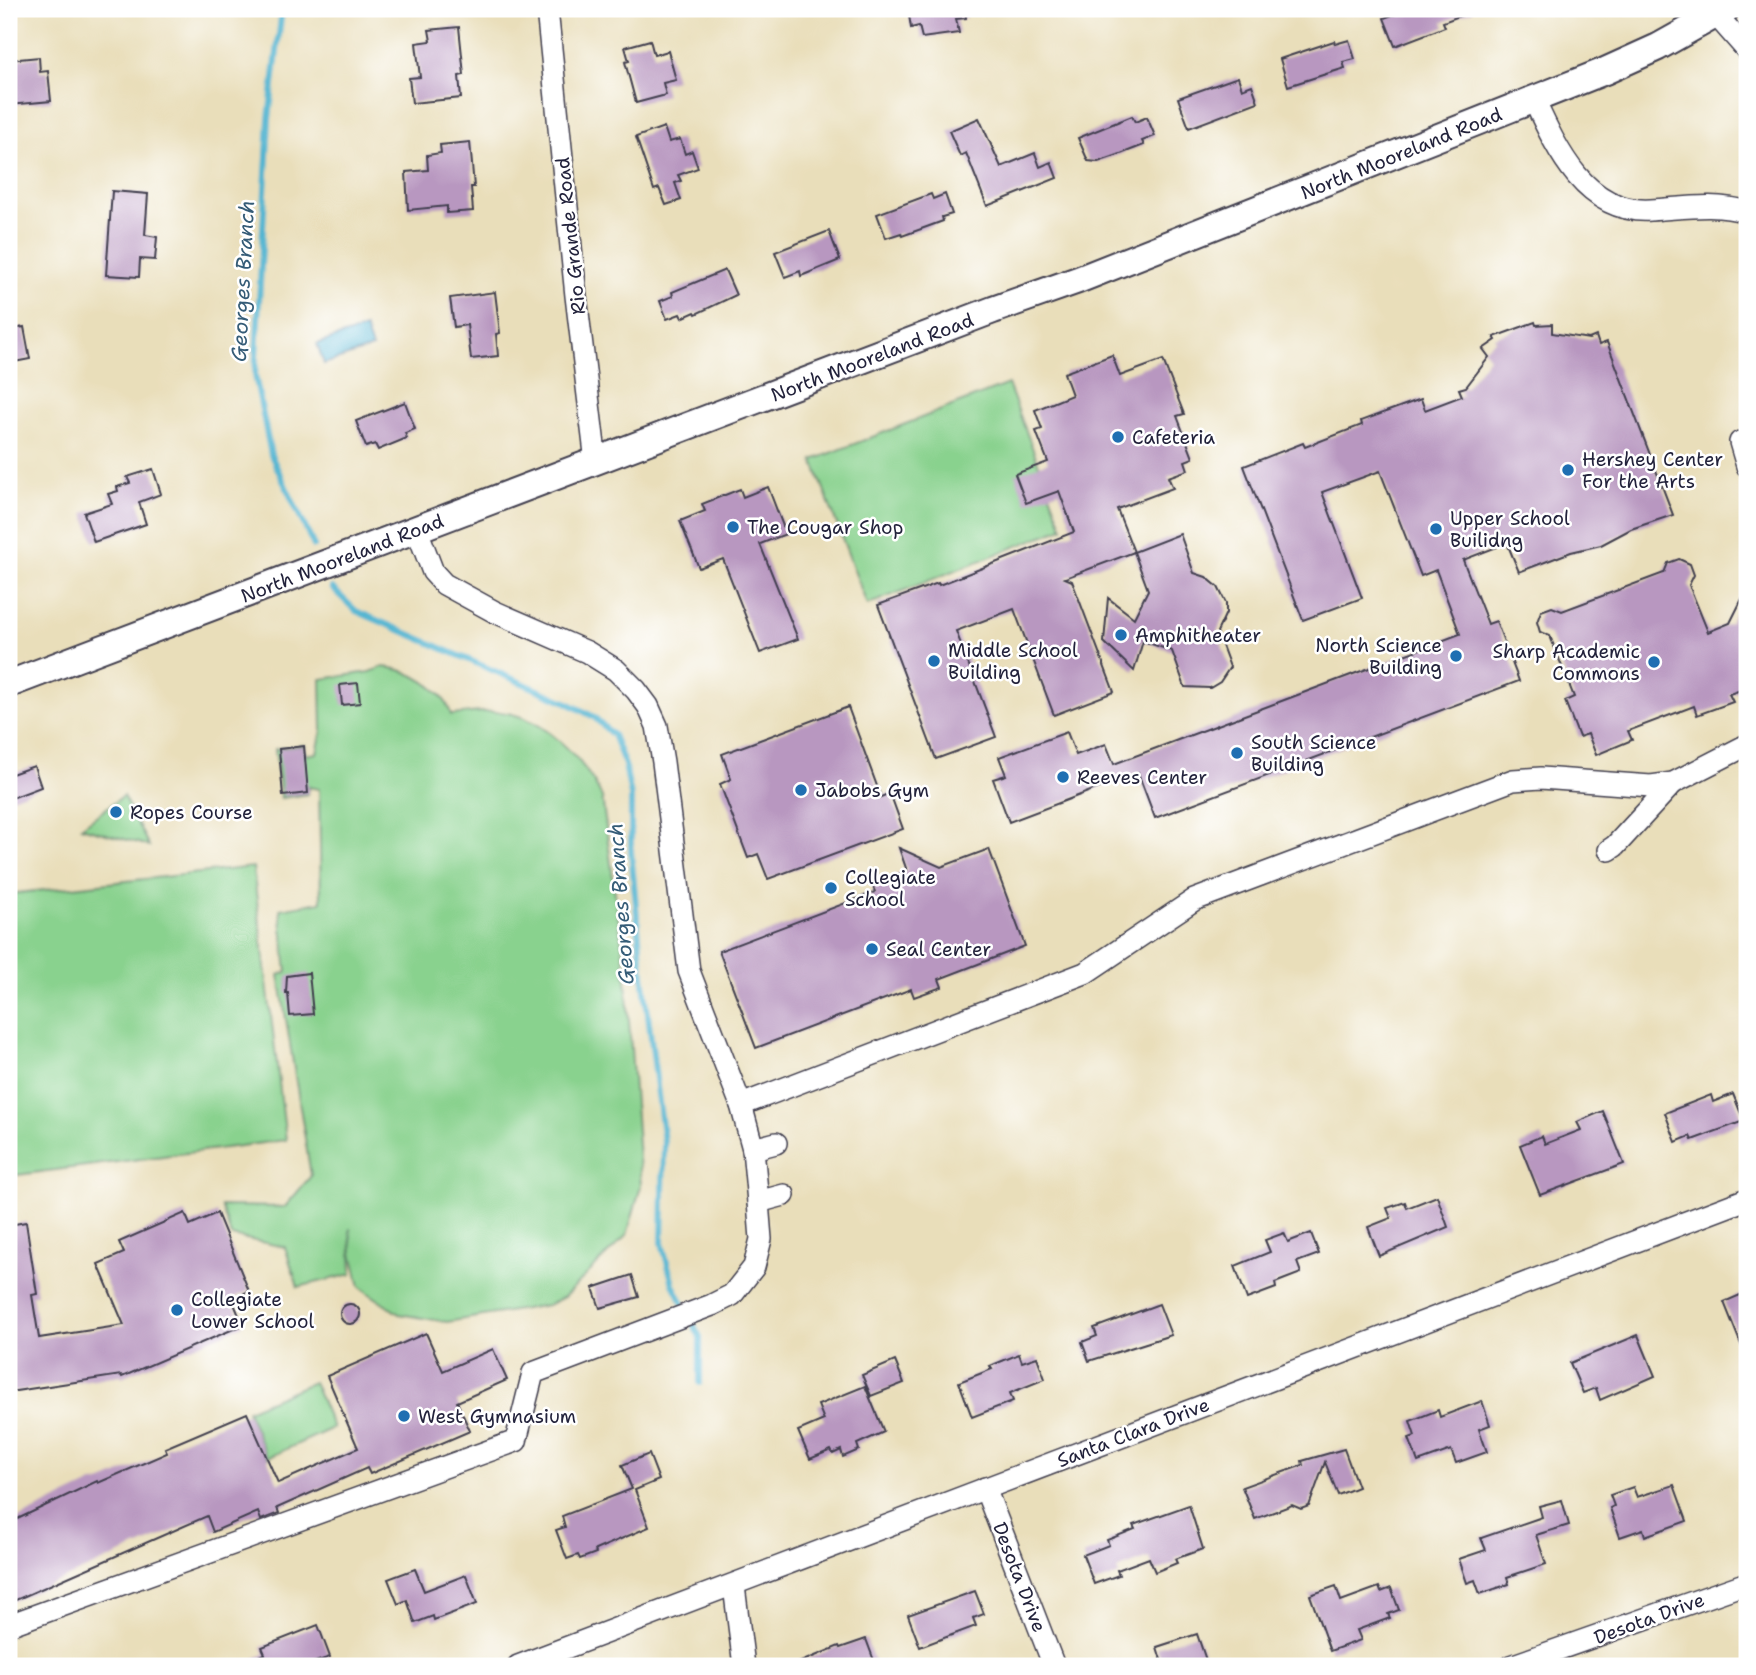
<svg xmlns="http://www.w3.org/2000/svg" width="1756" height="1675" font-family="'Shantell Sans',sans-serif">
<rect width="100%" height="100%" fill="#fff"/>
<filter id="ink" filterUnits="userSpaceOnUse"><feTurbulence type="fractalNoise" baseFrequency=".0143" numOctaves="2"/><feDisplacementMap in="SourceGraphic" scale="14" xChannelSelector="R" yChannelSelector="G"/><feConvolveMatrix kernelMatrix="1 2 1 2 8 2 1 2 1" color-interpolation-filters="sRGB"/></filter>
<filter id="wash" filterUnits="userSpaceOnUse"><feTurbulence type="fractalNoise" baseFrequency=".00686" numOctaves="4" result="noise"/><feDisplacementMap in="SourceGraphic" scale="28" xChannelSelector="R" yChannelSelector="G"/><feGaussianBlur stdDeviation="1.57" result="paint"/><feColorMatrix in="noise" values="0 0 0 0 0 0 0 0 0 0 0 0 0 0 0 0 0 1.4 0 .05"/><feComposite in="paint" operator="in"/></filter>
<g filter="url(#wash)">
<rect width="100%" height="100%" fill="#e9deba"/>
<g fill="#89d28e" stroke="#567a64" stroke-width="2">
<path d="M1008 384 1063 528 867 605 813 460Z"/>
<path d="M383 667C408 668 445 689 451 715 465 714 480 711 495 712 540 712 584 759 602 797L625 966 641 1186 627 1235 564 1297 548 1305 447 1322 399 1314 360 1287 352 1253 350 1228 352 1274 298 1287 285 1247 231 1236 221 1206 285 1207 311 1176 279 975 287 972 280 909 321 902 319 789 308 787 307 794 281 798 275 749 305 745V755L317 753 322 730 321 679 370 672Z"/>
<path d="M123 796 149 846 81 827Z"/>
<path d="M253 867 286 1140 9 1176V894Z"/>
<path d="M313 1382 333 1428 267 1458 247 1410Z"/>
</g>
<path fill="#51b4d0" stroke="#3a6b86" stroke-width="2" d="M365 328 372 348 324 364 317 344Z"/>
<g fill="none" stroke-linecap="round" stroke-linejoin="round">
<g stroke="#51b4d0" stroke-width="6">
<path d="M282 9 269 119 255 375 271 455 314 546"/>
<path d="M332 588 356 611 566 702 594 717 613 735 625 765 631 796V851L641 959 664 1142 662 1243 673 1284 700 1337V1383"/>
</g>
</g>
<g id="blocks">
<g fill="#b897c0">
<path d="M908 9H965L966 18 956 19 959 33 922 38 919 26 911 28Z"/>
<path d="M1409 9H1473V11L1443 22 1445 27 1395 46 1384 18Z"/>
<path d="M459 27 464 75 459 76 461 98 412 103 409 78 420 77 416 43 431 41 429 30Z"/>
<path d="M650 40 654 55 668 51 676 80 663 83 666 95 636 103 625 62 629 61 625 47Z"/>
<path d="M1349 40 1355 59 1343 62 1345 68 1288 86 1280 59 1334 41 1335 44Z"/>
<path d="M39 57 40 72 48 71 51 101 9 105V60Z"/>
<path d="M1238 77 1242 89 1252 85 1258 102 1189 128 1178 98Z"/>
<path d="M1132 116 1135 122 1147 117 1155 136 1142 141 1144 145 1118 155 1098 162 1088 161 1078 138Z"/>
<path d="M979 118 1001 167 1035 153 1040 167 1051 162 1057 178 987 206 966 153 960 156 949 131Z"/>
<path d="M664 127 669 142 680 139 685 154 692 151 698 168 678 175 681 181 675 183 681 200 666 205 659 188 654 190 636 137Z"/>
<path d="M470 142 474 187H471L473 211 447 213V206L408 210 406 172 428 170 427 155 441 153 440 145Z"/>
<path d="M112 191 148 194 145 235 157 237 155 260 140 259 139 277 106 275Z"/>
<path d="M931 194 933 199 945 194 952 214 942 217 943 221 902 236 901 233 886 238 877 214Z"/>
<path d="M829 231 840 260 801 276 800 271 785 277 775 252Z"/>
<path d="M725 270 736 295 696 314 695 312 682 318 680 314 667 319 660 301 673 296 672 292Z"/>
<path d="M495 292 500 333 496 334 498 356 471 359 467 325 454 327 450 298Z"/>
<path d="M1535 322 1536 325 1552 324V333L1589 339 1596 336 1599 345 1607 342 1673 515 1631 529 1601 545 1571 552 1519 572 1507 543 1463 560 1488 624 1496 621 1519 681 1155 818 1138 773 1009 822 993 779 1006 775 999 757 1067 732 1076 755 1106 744 1114 764 1460 634 1436 570 1421 576 1380 471 1322 492 1362 598 1303 620 1244 466 1303 443 1305 447 1362 425 1361 421 1421 399 1425 410 1462 396 1459 389 1466 387 1489 357 1483 349 1496 340 1494 337Z"/>
<path d="M24 327 30 359 9 363V330Z"/>
<path d="M1112 355 1120 376 1163 360 1184 414 1177 416 1193 458 1185 461 1188 470 1168 477 1173 488 1117 509 1134 552 1180 534 1194 573 1206 577 1218 587 1226 603V613L1217 632 1230 667 1220 682 1210 688 1185 687 1172 651 1143 641 1134 671 1104 642 1108 598 1134 618 1148 590 1134 552 1065 578 1072 581 1114 692 1054 715 1014 609 956 631 996 737 936 759 878 605 938 583 939 585 1074 532 1059 491 1026 503 1015 474 1048 462 1036 431 1042 429 1035 410 1072 395 1064 373Z"/>
<path d="M405 402 415 429 405 433 407 438 378 450 375 444 366 447 356 421Z"/>
<path d="M153 469 161 494 139 502 146 524 94 542 84 513 112 504 108 494 118 491 117 487 130 483 127 477Z"/>
<path d="M768 487 786 534 760 544 798 639 760 653 723 559 699 568 680 521 705 511 702 504 740 489 743 497Z"/>
<path d="M1679 559 1690 564 1694 575 1689 585 1708 632 1730 623 1747 589V688L1729 694 1733 702 1697 715 1694 706 1628 731 1632 740 1596 755 1588 734 1579 737 1565 701 1574 697 1550 636 1540 632 1537 622 1541 611 1552 607 1562 611 1664 573 1668 563Z"/>
<path d="M358 683 360 703 342 705 340 685Z"/>
<path d="M848 707 881 797 890 793 903 829 768 879 758 854 748 858 720 784 731 779 722 754Z"/>
<path d="M304 746 308 793 283 796 279 749Z"/>
<path d="M34 766 41 787 9 799V775Z"/>
<path d="M899 848 941 867 989 849 1025 946 939 979 942 987 914 997 911 989 756 1048 719 951 875 892 872 884 907 871Z"/>
<path d="M309 973 313 1014 290 1016 288 993H286L287 976Z"/>
<path d="M1733 1094 1744 1121 1692 1140 1690 1136 1676 1142 1665 1113 1711 1095 1713 1102Z"/>
<path d="M1603 1111 1624 1164 1540 1195 1520 1145 1542 1136 1545 1144 1581 1130 1577 1122Z"/>
<path d="M1437 1196 1448 1227 1379 1256 1368 1227 1391 1218 1387 1208 1405 1202 1407 1208Z"/>
<path d="M185 1213 190 1225 217 1213 249 1291 232 1299 243 1325 122 1377 121 1375 9 1392V1225L26 1222 37 1294 32 1295 39 1338 124 1325 98 1264 124 1253 119 1242Z"/>
<path d="M1284 1233 1288 1242 1311 1233 1319 1254 1297 1262 1301 1273 1275 1283 1276 1288 1247 1299 1235 1266 1270 1252 1265 1240Z"/>
<path d="M632 1275 639 1297 600 1308 593 1288Z"/>
<path d="M1747 1292V1357H1746L1724 1302Z"/>
<circle cx="350" cy="1314" r="10"/>
<path d="M1159 1304 1171 1335 1089 1361 1082 1342 1097 1336 1094 1328Z"/>
<path d="M426 1333 443 1371 493 1349 507 1380 457 1402 470 1431 370 1474 367 1468 277 1508 279 1513 261 1520 258 1512 213 1532 207 1516 9 1603V1523L97 1481 98 1483 167 1453 165 1448 247 1413 278 1483 358 1448 327 1376Z"/>
<path d="M1638 1335 1655 1376 1600 1400 1596 1388 1583 1393 1570 1363Z"/>
<path d="M1019 1354 1022 1362 1037 1357 1045 1379 1010 1393 1013 1401 972 1417 959 1382 992 1369 990 1366Z"/>
<path d="M895 1361 904 1383 871 1396 862 1375Z"/>
<path d="M865 1386 884 1432 857 1444 859 1450 843 1457 841 1450 833 1454 831 1450 810 1459 798 1431 824 1420 818 1405Z"/>
<path d="M1482 1401 1490 1425 1479 1429 1487 1452 1456 1463 1451 1450 1418 1462 1409 1438 1415 1436 1410 1421 1438 1410 1440 1417Z"/>
<path d="M1344 1449 1358 1487 1338 1495 1325 1462 1309 1506 1301 1509 1292 1505 1255 1519 1242 1487 1303 1465 1302 1461Z"/>
<path d="M649 1454 659 1480 635 1490 649 1527 595 1550 596 1553 580 1559 578 1555 567 1559 556 1530 565 1527 562 1516 632 1489 622 1465Z"/>
<path d="M1674 1485 1687 1521 1645 1536 1643 1529 1620 1537 1610 1508 1614 1506 1610 1495 1633 1487 1637 1497Z"/>
<path d="M1562 1500 1569 1525 1536 1535 1546 1564 1507 1577 1509 1584 1480 1594 1475 1580 1467 1583 1459 1559 1486 1550 1481 1538 1542 1517 1539 1506Z"/>
<path d="M1189 1505 1203 1549 1175 1559 1177 1563 1155 1572 1149 1558 1117 1570 1119 1575 1094 1584 1083 1555 1109 1545 1107 1540 1135 1529 1133 1525Z"/>
<path d="M415 1569 424 1591 466 1575 477 1604 434 1620 433 1616 415 1623 407 1600 398 1604 388 1579Z"/>
<path d="M1336 1586 1341 1601 1379 1587 1381 1592 1391 1588 1399 1610 1388 1614 1390 1618 1357 1630 1361 1640 1330 1651 1310 1595Z"/>
<path d="M975 1591 984 1614 973 1618 976 1626 920 1647 908 1615Z"/>
<path d="M318 1625 330 1657 304 1666H236L265 1654 262 1647Z"/>
<path d="M1197 1634 1208 1666H1163L1157 1647Z"/>
<path d="M866 1639 876 1666H791L839 1646 840 1648Z"/>
</g>
</g>
</g>
<g filter="url(#ink)">
<use href="#blocks" fill-opacity="0" stroke="#403e4e" stroke-width="2"/>
<g fill="none" stroke-linecap="round" stroke-linejoin="round">
<g stroke="#403e4e" stroke-width="24">
<g id="minor">
<path d="M547 9 576 296 596 462"/>
<path d="M1711 9 1747 50"/>
<path d="M1534 100C1557 150 1586 214 1651 210 1685 208 1715 202 1747 212"/>
<path d="M1740 442 1747 466"/>
<path d="M417 530 433 572 444 584 495 612 587 652 616 670 636 690 648 706 657 726 663 762 689 971 741 1105 1085 973 1194 900 1513 780 1541 778 1651 786 1673 783 1747 745"/>
<path d="M1609 850 1615 846 1673 783"/>
<path d="M741 1105 753 1149 758 1202 784 1195"/>
<path d="M753 1149 776 1143"/>
<path d="M985 1488 1054 1666"/>
<path d="M734 1586 744 1666"/>
<path d="M9 1625 516 1441 533 1373 712 1305 732 1295 754 1267 761 1239 758 1202"/>
<path d="M518 1666 1747 1199"/>
<path d="M1511 1666 1747 1583"/>
</g>
</g>
<g stroke="#403e4e" stroke-width="30">
<path id="tertiary" d="M9 684 993 310 1078 280 1605 71 1658 47 1726 9"/>
</g>
<use href="#minor" stroke="#fff" stroke-width="21"/>
<use href="#tertiary" stroke="#fff" stroke-width="26"/>
</g>
</g>
<g fill="#1f6fb2" stroke="#fff" stroke-width="2.5">
<circle cx="1118" cy="437" r="7"/>
<circle cx="1568" cy="470" r="7"/>
<circle cx="733" cy="527" r="7"/>
<circle cx="1436" cy="529" r="7"/>
<circle cx="1121" cy="635" r="7"/>
<circle cx="1456" cy="656" r="7"/>
<circle cx="934" cy="661" r="7"/>
<circle cx="1654" cy="662" r="7"/>
<circle cx="1237" cy="753" r="7"/>
<circle cx="1063" cy="777" r="7"/>
<circle cx="801" cy="790" r="7"/>
<circle cx="116" cy="812" r="7"/>
<circle cx="831" cy="888" r="7"/>
<circle cx="872" cy="949" r="7"/>
<circle cx="177" cy="1310" r="7"/>
<circle cx="404" cy="1416" r="7"/>
</g>
<g text-anchor="middle" stroke-width="5" stroke-linejoin="round" paint-order="stroke">
<g font-size="19" fill="#22223b" stroke="#fff">
<text transform="translate(1401 153) rotate(-22)" y="7">North Mooreland Road</text>
<text transform="translate(570 236) rotate(-96)" y="7">Rio Grande Road</text>
<text transform="translate(872 357) rotate(-21)" y="7">North Mooreland Road</text>
<text transform="translate(342 558) rotate(-21)" y="7">North Mooreland Road</text>
<text transform="translate(1133 1432) rotate(-21)" y="7">Santa Clara Drive</text>
<text transform="translate(1020 1577) rotate(69)" y="7">Desota Drive</text>
<text transform="translate(1649 1618) rotate(-20)" y="7">Desota Drive</text>
</g>
<g font-size="19" fill="#22223b" stroke="#fff" text-anchor="start">
<text x="1132" y="444">Cafeteria</text>
<text x="1582" y="466">Hershey Center<tspan x="1582" dy="22">For the Arts</tspan></text>
<text x="1450" y="525">Upper School<tspan x="1450" dy="22">Builidng</tspan></text>
<text x="747" y="534">The Cougar Shop</text>
<text x="1135" y="642">Amphitheater</text>
<text x="1442" y="652" text-anchor="end">North Science<tspan x="1442" dy="22">Building</tspan></text>
<text x="948" y="657">Middle School<tspan x="948" dy="22">Building</tspan></text>
<text x="1640" y="658" text-anchor="end">Sharp Academic<tspan x="1640" dy="22">Commons</tspan></text>
<text x="1251" y="749">South Science<tspan x="1251" dy="22">Building</tspan></text>
<text x="1077" y="784">Reeves Center</text>
<text x="815" y="797">Jabobs Gym</text>
<text x="130" y="819">Ropes Course</text>
<text x="845" y="884">Collegiate<tspan x="845" dy="22">School</tspan></text>
<text x="886" y="956">Seal Center</text>
<text x="191" y="1306">Collegiate<tspan x="191" dy="22">Lower School</tspan></text>
<text x="418" y="1423">West Gymnasium</text>
</g>
<g font-size="21" font-style="italic" fill="#355c77" stroke="#fff">
<text transform="translate(243 281) rotate(-87)" y="7">Georges Branch</text>
<text transform="translate(621 904) rotate(-94)" y="7">Georges Branch</text>
</g>
</g>
<rect width="1756" height="1675" fill="none" stroke="#fff" stroke-width="35"/>
</svg>
